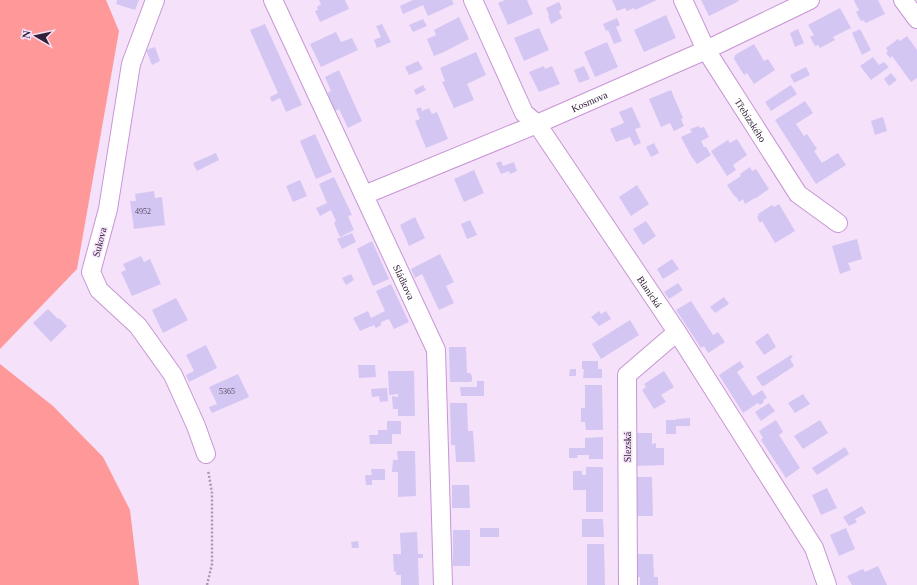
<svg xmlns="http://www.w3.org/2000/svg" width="917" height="585" font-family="'Times New Roman',serif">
<rect width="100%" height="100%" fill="#f6e1fb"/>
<g fill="#ff9899">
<path d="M0 0H106L119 31 77 269 0 349Z"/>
<path d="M0 364 53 406 103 457 130 510 139 585H0Z"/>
</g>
<g fill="#d4c6f2">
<path d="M117 0H139L135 10 116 4Z"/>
<path d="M319 0H345L349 9 320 22 315 11 318 10 317 7 321 4Z"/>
<path d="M413 0H452L454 4 428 16 423 5 403 14 400 6Z"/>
<path d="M505 0H527L533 14 508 25 498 3Z"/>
<path d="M612 0H657L635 10 634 8 627 11 625 8 617 11Z"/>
<path d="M701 0H738L739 1 709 16Z"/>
<path d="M855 0H878L885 14 866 23 863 20 861 21 856 12 859 10 854 1Z"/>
<path d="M559 2 562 9 559 11 562 18 551 24 548 16 549 15 546 8Z"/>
<path d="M840 8 851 28 833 37 835 40 820 48 818 45 815 46 810 37 814 35 808 25Z"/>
<path d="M666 15 676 38 644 52 634 30Z"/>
<path d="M459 17 469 39 444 52 434 56 427 39 436 35 434 30Z"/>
<path d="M617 18 620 25 616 27 622 41 614 44 608 30 606 31 603 24Z"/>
<path d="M423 19 427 26 413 32 409 25Z"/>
<path d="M265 24 302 105 286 112 280 98 272 102 270 97 278 93 250 30Z"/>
<path d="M382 24 391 42 377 48 374 40 381 37 376 26Z"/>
<path d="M539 28 549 50 524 61 514 38Z"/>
<path d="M798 29 804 43 795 47 790 33Z"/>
<path d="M860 29 871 50 862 55 852 33Z"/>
<path d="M336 32 341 42 352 38 358 50 321 67 310 44Z"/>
<path d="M907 36 917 50V78L911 82 892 56 890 58 886 53 888 51 886 48 898 39 900 41Z"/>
<path d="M607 42 618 67 595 77 584 52Z"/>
<path d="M754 44 764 61 768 59 775 70 754 84 747 73 744 75 734 59 735 55Z"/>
<path d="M155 47 160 61 152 65 146 50Z"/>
<path d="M476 52 486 75 467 84 474 100 454 108 442 82 445 81 440 68Z"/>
<path d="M873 57 879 65 884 62 889 67 871 80 860 66Z"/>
<path d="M418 61 423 69 409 75 405 67Z"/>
<path d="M544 66 545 69 552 66 560 84 539 92 529 72Z"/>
<path d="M584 66 590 79 579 83 574 70Z"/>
<path d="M806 67 810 75 794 83 790 75Z"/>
<path d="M339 70 362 121 348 128 339 109 335 111 327 93 331 91 325 77Z"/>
<path d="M891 73 897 80 889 86 884 79Z"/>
<path d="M423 85 426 90 416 95 414 90Z"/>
<path d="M791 85 797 94 771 111 765 102Z"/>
<path d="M671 90 683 118 681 119 684 126 674 131 670 123 661 127 649 99Z"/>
<path d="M805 101 813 113 796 124 804 136 807 134 817 149 814 151 822 163 838 153 846 165 816 184 775 120Z"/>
<path d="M421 107 422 111 429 108 432 114 437 112 448 139 426 148 415 121 420 119 416 109Z"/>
<path d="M632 107 641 127 635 129 641 143 634 146 630 137 616 142 610 129 624 123 619 112Z"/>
<path d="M883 117 887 131 875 135 871 121Z"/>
<path d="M699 126 700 128 704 127 709 137 701 141 704 147H706L711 155 697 164 691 156 681 137 692 132 690 129Z"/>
<path d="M315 134 332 172 316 179 300 141Z"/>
<path d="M737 139 747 155 733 165 736 170 727 176 711 151 728 140 730 143Z"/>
<path d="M654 143 659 153 651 157 646 147Z"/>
<path d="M216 153 219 160 197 171 193 163Z"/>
<path d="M501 161 503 166 514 162 517 171 510 174 509 171 501 174 496 163Z"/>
<path d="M750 167 752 171 756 169 769 189 756 198H755L745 204 743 199 739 202 736 196 735 197 727 185 741 176 740 174Z"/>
<path d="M474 170 484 193 464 202 454 179Z"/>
<path d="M334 177 352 215 348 216 354 230 340 237 334 223 336 221 331 210 320 216 316 208 327 203 319 184Z"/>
<path d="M300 180 307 196 293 202 286 186Z"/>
<path d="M637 185 649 204 631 216 619 197Z"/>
<path d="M154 191 155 198 162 197 165 225 134 229 130 201H136L135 194Z"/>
<path d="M779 204 795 231 775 243 762 221 760 223 757 217 759 216 758 214 772 205 774 207Z"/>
<path d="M415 217 425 238 409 246 400 225Z"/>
<path d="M470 220 477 235 467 239 461 224Z"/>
<path d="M646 221 656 236 643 245 633 229Z"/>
<path d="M352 233 356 242 342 249 337 239Z"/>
<path d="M857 239 862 259 848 263 851 270 840 274 832 246Z"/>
<path d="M372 241 389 279 373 286 357 249Z"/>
<path d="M440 254 454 282 446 286 454 303 439 310 422 274 415 278 411 269Z"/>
<path d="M141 256 144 262 150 259 161 284 132 296 121 272 126 270 123 264Z"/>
<path d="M672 259 679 269 663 279 657 269Z"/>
<path d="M351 274 354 280 346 285 342 278Z"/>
<path d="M678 283 683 290 669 299 664 292Z"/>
<path d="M391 284 409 322 394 329 389 319 381 322V325L376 328 374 325 360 331 353 318 368 311 371 318 385 311 376 291Z"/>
<path d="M724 297 729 304 715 313 710 307Z"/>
<path d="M176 298 188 320 163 333 152 310Z"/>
<path d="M691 301 713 335 718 332 725 342 708 353 704 346 701 348 676 310Z"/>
<path d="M48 309 58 319 59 318 67 326 51 342 33 323Z"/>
<path d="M599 311 601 314 606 311 611 319 599 326 591 317Z"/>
<path d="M630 320 639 335 601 359 592 344Z"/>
<path d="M768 333 776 347 764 355 755 342Z"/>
<path d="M206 345 217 368 189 382 186 375 194 371 186 355Z"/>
<path d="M449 347H466L467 373H470L472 376V381L470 382H450Z"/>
<path d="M791 355 793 357 790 359 794 366 764 386H762L756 377Z"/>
<path d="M582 361H598V369H602V378H583L584 369H582Z"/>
<path d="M740 361 744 367 737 372 753 396 762 390 767 398 763 400 764 402 760 405 758 403 743 413 719 375Z"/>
<path d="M358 365H375L376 377 359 378Z"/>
<path d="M570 369H576V376H569Z"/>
<path d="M388 371H414L415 416H398V409H393L392 396 398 397V394L389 395Z"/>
<path d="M664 371 674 387 661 395 666 402 654 409 642 390 646 387 644 384Z"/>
<path d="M238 374 249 397 212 413 209 407 217 404 209 387Z"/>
<path d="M477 381H484V396H461L460 387H477Z"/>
<path d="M585 385H602L603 430H586L585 422H581V408H585Z"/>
<path d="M387 388 388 401 380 402 379 396 372 397 371 389Z"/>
<path d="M803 394 810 404 795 413 788 403Z"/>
<path d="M450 403H467L468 431H473L475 462H456L455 445H451Z"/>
<path d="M769 403 775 411 761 421 755 412Z"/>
<path d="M690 418V426H676V434H666V420H676V419Z"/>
<path d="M776 420 783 432 779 435 800 468 786 478 761 440 763 438 759 431Z"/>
<path d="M820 420 828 433 803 449 794 436Z"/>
<path d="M387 421H401V434H392V444H370L369 435H378V430H387Z"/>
<path d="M634 433H652V444L656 443V448H664V465L635 466Z"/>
<path d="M603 437V459H589V455H577L578 458H569V448H585V438Z"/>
<path d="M845 447 849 454 817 475 812 468Z"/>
<path d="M397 451H415L416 496 398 497V472H392L393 460H398Z"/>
<path d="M586 467H603V512H586V490H573V471H582V475H586Z"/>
<path d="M371 469H385V480H372V485H366L365 475H372Z"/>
<path d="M636 477H652L653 516H635Z"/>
<path d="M452 485H469L470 508H452Z"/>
<path d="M827 488 837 508 821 515 812 495Z"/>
<path d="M862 506 866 513 855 519 857 522 849 526 843 517Z"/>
<path d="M582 519H603L604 537H582Z"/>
<rect x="480" y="528" width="19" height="9"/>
<path d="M846 528 855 549 839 556 830 535Z"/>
<rect x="453" y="530" width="17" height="36"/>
<path d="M417 532 418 554H423V558H418L419 585H401V575H396V571L394 572 393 554H401L400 533Z"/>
<path d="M358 541 359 548H352L351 542Z"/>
<path d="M587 544H604L605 585H587Z"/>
<path d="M636 554H653L654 577H658V585H640V577H636Z"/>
<path d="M878 566 887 585H852L847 576 863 569 865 572Z"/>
</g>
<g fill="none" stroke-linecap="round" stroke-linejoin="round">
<g stroke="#c796d4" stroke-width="20">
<g id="street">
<path d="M155 0 131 64 108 209 91 272 99 290 138 326 173 375 196 426 206 454"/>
<path id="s1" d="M273 0 436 350 443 585"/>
<path id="s2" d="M473 0 524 113 537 124 677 332 814 548 827 585"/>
<path id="s3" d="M683 0 706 50 798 194 838 223"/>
<path d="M903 0 917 19"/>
<path id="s4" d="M364 195 537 124 706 50 810 0"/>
<path d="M628 585 627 375 677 332"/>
</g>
</g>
<path stroke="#ac98b1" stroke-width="2.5" stroke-dasharray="2 2" stroke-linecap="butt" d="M207 585 212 564V493L208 470"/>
<use href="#street" stroke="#fff" stroke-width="18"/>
</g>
<g text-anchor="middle" stroke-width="3" stroke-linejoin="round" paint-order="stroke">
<g font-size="8" fill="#5b4a66">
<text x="143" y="214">4952</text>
<text x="227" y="394">5365</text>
</g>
<g font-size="10" fill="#332038" stroke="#f6e1fb">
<text dy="4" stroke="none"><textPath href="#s4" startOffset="244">Kosmova</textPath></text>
<text dy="4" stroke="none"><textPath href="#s3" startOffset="138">Třebízského</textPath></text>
<text transform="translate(99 242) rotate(-75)" y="4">Sukova</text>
<text dy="4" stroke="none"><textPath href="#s1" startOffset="311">Sládkova</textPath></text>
<text dy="4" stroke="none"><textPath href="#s2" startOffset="343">Blanická</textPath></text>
<text transform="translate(627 447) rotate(-90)" y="4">Slezská</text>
</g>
</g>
<g transform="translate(36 36) rotate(279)" stroke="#f6e1fb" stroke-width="3" paint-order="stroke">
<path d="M0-3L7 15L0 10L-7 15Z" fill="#332038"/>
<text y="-6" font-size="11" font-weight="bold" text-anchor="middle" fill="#332038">N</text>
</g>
</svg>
